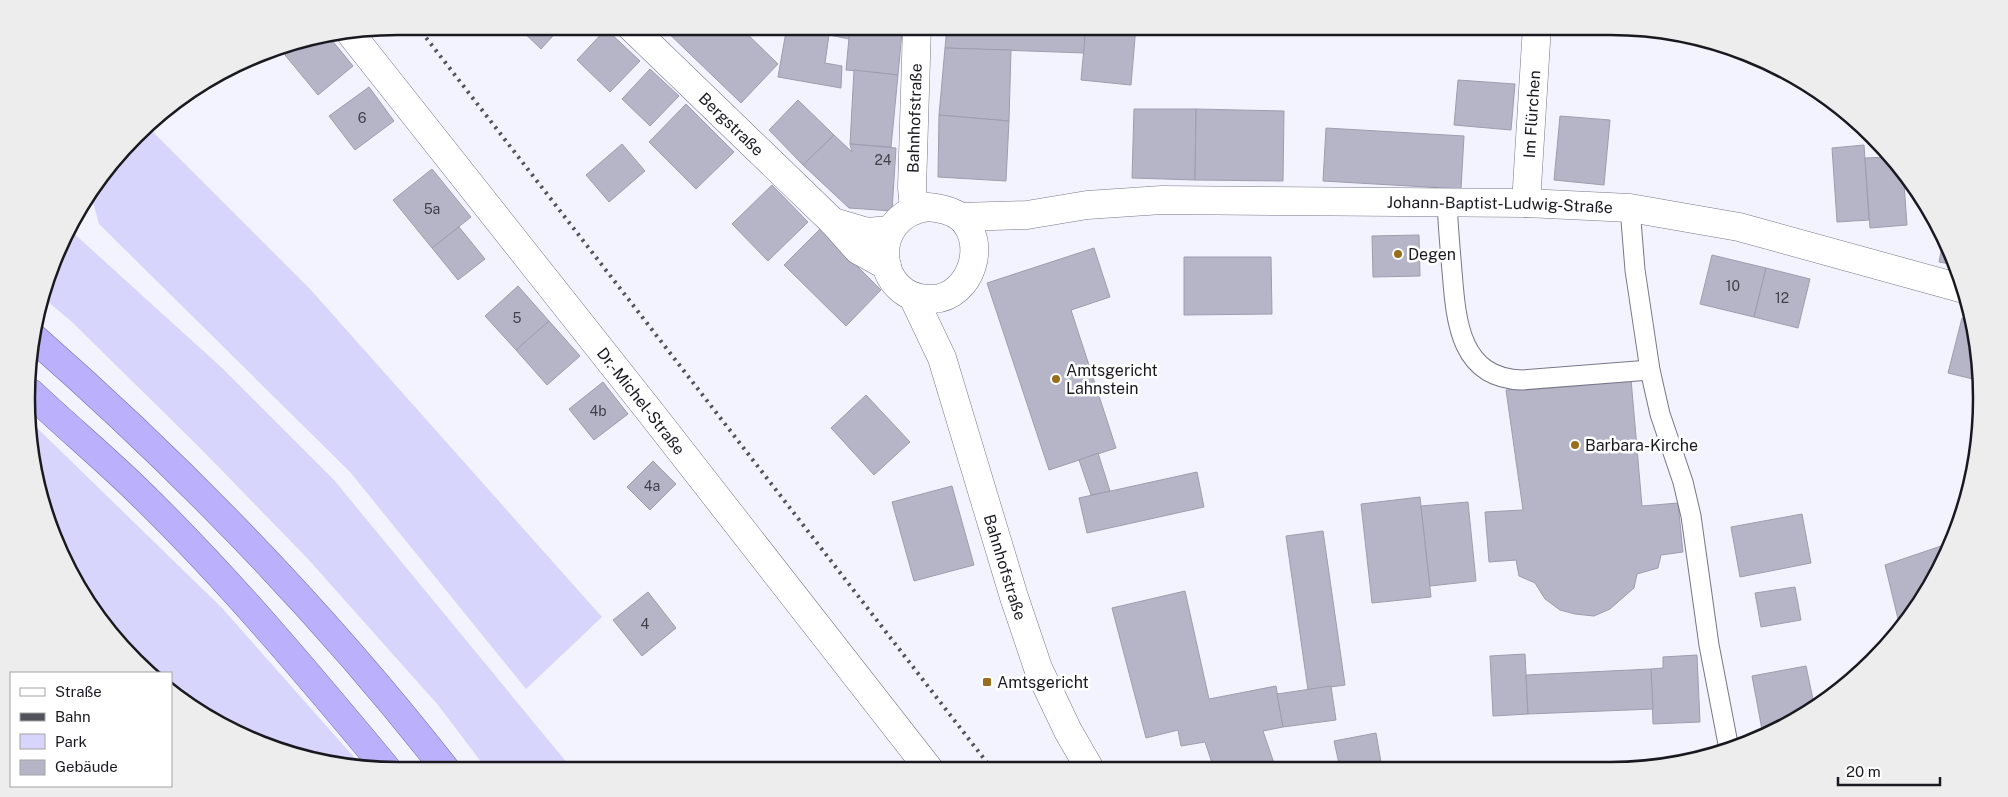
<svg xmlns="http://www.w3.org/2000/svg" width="2008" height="797" font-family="'Public Sans',sans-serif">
<rect width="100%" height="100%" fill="#f3f3ff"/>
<g fill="#d7d5fc">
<path d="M147 126 310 289 602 617 526 689 350 472 99 224 91 195Z"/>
<path d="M69 229 221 367 334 480 573 770 488 771 438 705 308 559 199 447 71 321 42 297 46 279Z"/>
<path d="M32 423 222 608 360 764 279 751 172 694 171 673H150L118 644 76 585 33 471Z"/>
</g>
<g fill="#b6b5c8" stroke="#9e9daf">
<path d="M517 26H562L541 49Z"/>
<path d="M661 26H739L778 64 741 103Z"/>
<path d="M787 26 850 27 849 39 829 35 825 63 842 66 841 88 778 77Z"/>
<path d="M902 26V32L850 27V26Z"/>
<path d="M947 26 1086 27 1084 53 945 48Z"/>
<path d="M1086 26H1136L1131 85 1081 80Z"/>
<path d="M850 27 902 32 898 75 846 70Z"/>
<path d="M606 29 640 61 610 92 577 60Z"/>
<path d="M330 38 353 66 318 95 285 55 301 42Z"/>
<path d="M945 48 1011 50 1009 121 939 115Z"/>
<path d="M650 69 679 96 650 126 622 99Z"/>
<path d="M854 70 898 75 891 147 850 144Z"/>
<path d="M1458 80 1515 84 1511 130 1454 125Z"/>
<path d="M369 87 394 121 355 150 329 116Z"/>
<path d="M798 100 834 135 803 165 769 130Z"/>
<path d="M686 104 734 152 696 189 649 142Z"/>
<path d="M1134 109H1196L1195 180 1132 178Z"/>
<path d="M1196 109 1284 111 1283 181 1195 180Z"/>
<path d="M939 115 1009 121 1006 181 938 177Z"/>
<path d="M1560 116 1610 120 1604 185 1554 180Z"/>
<path d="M1326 128 1464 136 1461 189 1323 181Z"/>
<path d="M834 135 852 152 850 144 896 148 892 211 849 208 803 165Z"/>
<path d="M622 144 645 171 609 202 586 175Z"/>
<path d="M1864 145 1869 220 1837 222 1832 148Z"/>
<path d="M1891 157 1903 170 1907 225 1870 228 1865 158Z"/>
<path d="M432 169 471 217 432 248 393 200Z"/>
<path d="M772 185 808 222 768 261 732 224Z"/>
<path d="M459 227 485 259 458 280 432 248Z"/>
<path d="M820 229 881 290 846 326 784 265Z"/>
<path d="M1419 235 1420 276 1373 277 1372 236Z"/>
<path d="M1944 237 1955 265 1939 262Z"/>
<path d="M1094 248 1110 297 1071 310 1116 448 1049 470 987 283Z"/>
<path d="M1712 255 1766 268 1754 317 1700 304Z"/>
<path d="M1184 257H1271L1272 314 1184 315Z"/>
<path d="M1766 268 1810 279 1798 328 1754 317Z"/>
<path d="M518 286 549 321 516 350 485 316Z"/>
<path d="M1962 318 1972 321 1981 381 1948 373Z"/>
<path d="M549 321 580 356 547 385 516 350Z"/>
<path d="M1631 379 1642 506 1678 503 1683 552 1661 555 1658 568 1637 574 1634 588 1610 609 1594 616 1575 614 1560 610 1545 599 1535 583 1519 576 1516 560 1489 562 1485 512 1523 510 1506 390Z"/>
<path d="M603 382 628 414 594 440 569 409Z"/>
<path d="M866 395 910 442 874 475 831 428Z"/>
<path d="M1098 453 1110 491 1091 495 1079 460Z"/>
<path d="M653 461 676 484 650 510 627 487Z"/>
<path d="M1197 472 1204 507 1087 533 1079 498Z"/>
<path d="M952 486 974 565 914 581 892 502Z"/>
<path d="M1420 497 1431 597 1372 603 1361 504Z"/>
<path d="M1468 502 1476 581 1430 586 1421 506Z"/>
<path d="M1802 514 1811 563 1740 577 1731 527Z"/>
<path d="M1323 531 1345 685 1308 690 1286 536Z"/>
<path d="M1950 543 1919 605 1900 627 1885 565Z"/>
<path d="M1795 587 1801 620 1761 627 1755 593Z"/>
<path d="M1185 591 1209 699 1276 686 1283 727 1263 731 1276 769H1214L1205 742 1181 746 1178 730 1146 738 1112 608Z"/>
<path d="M648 592 676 628 642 656 613 620Z"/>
<path d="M1525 654 1528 714 1493 716 1490 656Z"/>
<path d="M1697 655 1700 722 1653 724 1651 669 1663 668V657Z"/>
<path d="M1806 666 1814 704 1763 735 1752 676Z"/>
<path d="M1651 669 1653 709 1528 714 1526 675Z"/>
<path d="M1331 686 1336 720 1283 727 1277 694Z"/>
<path d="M1376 733 1382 768H1340L1334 741Z"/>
<path d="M809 765 813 770H803Z"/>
</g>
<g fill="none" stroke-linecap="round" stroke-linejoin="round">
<g stroke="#787789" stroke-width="21">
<g id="service">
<path d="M1447 202C1448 225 1450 248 1452 271 1456 320 1459 378 1522 380L1650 370"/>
<path d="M1630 208 1635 270 1650 370 1660 414 1683 482 1691 516 1709 645 1729 749"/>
</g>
</g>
<g stroke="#787789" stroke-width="29">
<g id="minor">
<path id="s1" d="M630 26 833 222 858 250 887 266"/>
<path id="s2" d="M351 34 651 413 929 769"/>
<path id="s3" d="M1526 203 1537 26"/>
<path d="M833 222 867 232 890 230"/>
</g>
</g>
<g stroke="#787789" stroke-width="29">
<g id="tertiary">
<path d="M928 207C939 208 951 210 960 217 989 242 971 297 933 299 874 302 866 215 928 207Z"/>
<path id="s4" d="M914 209 912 188 917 26"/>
<path id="s5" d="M960 217 1027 215 1087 205 1162 200 1526 203 1630 208 1739 227 1964 289"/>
<path id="s6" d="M913 297 942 358 1014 597 1038 668 1068 731 1090 769"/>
</g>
</g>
<g stroke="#766faf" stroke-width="29">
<g id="trunk">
<path d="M33 337C181 467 325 615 447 771"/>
<path d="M31 393C66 426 103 457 137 490 226 576 308 674 387 769"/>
</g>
</g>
<use href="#service" stroke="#fff" stroke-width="19"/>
<use href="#minor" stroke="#fff" stroke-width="28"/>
<use href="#tertiary" stroke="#fff" stroke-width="28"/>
<use href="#trunk" stroke="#bab0fc" stroke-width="28"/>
<path stroke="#52525a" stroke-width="4" stroke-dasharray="2.5 5" stroke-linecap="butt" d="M417 26 992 769"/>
</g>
<g fill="#986d1b" stroke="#fff" stroke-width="2">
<circle cx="1398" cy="254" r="5"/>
<circle cx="1056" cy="379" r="5"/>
<circle cx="1575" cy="445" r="5"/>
<rect x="982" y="677" width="10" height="10" rx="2.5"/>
</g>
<g text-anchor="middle" stroke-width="5" stroke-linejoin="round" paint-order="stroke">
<g font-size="14" fill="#41404a">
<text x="362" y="123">6</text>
<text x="883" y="165">24</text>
<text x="432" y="214">5a</text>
<text x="1733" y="291">10</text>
<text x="1782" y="303">12</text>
<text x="517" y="323">5</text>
<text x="598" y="416">4b</text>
<text x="652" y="491">4a</text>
<text x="645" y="629">4</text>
</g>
<g font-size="16" fill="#1a1920" stroke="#fff">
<text dy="6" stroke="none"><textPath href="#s3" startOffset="89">Im Flürchen</textPath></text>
<text dy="6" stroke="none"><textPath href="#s4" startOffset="91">Bahnhofstraße</textPath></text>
<text dy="6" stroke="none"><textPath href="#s1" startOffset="141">Bergstraße</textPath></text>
<text dy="6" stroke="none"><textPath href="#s5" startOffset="541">Johann-Baptist-Ludwig-Straße</textPath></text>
<text dy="6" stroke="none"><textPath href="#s2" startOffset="468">Dr.-Michel-Straße</textPath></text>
<text dy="6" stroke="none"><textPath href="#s6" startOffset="286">Bahnhofstraße</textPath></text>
</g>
<g font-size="16" fill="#1a1920" stroke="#fff" text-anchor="start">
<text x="1408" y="260">Degen</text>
<text x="1066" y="376">Amtsgericht<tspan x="1066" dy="18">Lahnstein</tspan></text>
<text x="1585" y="451">Barbara-Kirche</text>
<text x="997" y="688">Amtsgericht</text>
</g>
</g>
<path d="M0 0H2008V797H0ZM398 35H1610A363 363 0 0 1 1973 398V399A363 363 0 0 1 1610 762H398A363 363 0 0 1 35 399V398A363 363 0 0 1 398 35Z" fill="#ededed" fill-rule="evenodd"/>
<path fill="none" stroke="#1a1920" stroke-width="2.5" d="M398 35H1610A363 363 0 0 1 1973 398V399A363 363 0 0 1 1610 762H398A363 363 0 0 1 35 399V398A363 363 0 0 1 398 35Z"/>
<rect x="10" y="672" width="162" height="115" fill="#ffffff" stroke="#a3a3a6"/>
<rect x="20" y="688" width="25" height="8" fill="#ffffff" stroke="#a3a3a6"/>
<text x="55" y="697" font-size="15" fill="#1a1920">Straße</text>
<rect x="20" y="713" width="25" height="8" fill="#52525a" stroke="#a3a3a6"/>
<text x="55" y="722" font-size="15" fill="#1a1920">Bahn</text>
<rect x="20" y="734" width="25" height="15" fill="#d7d5fc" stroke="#a3a3a6"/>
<text x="55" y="747" font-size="15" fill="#1a1920">Park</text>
<rect x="20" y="760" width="25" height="15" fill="#b6b5c8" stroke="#a3a3a6"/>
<text x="55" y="772" font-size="15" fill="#1a1920">Gebäude</text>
<path d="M1838 777v8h102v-8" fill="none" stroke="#1a1920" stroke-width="2.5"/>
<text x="1846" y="777" font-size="15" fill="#1a1920" stroke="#ffffff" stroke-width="4" paint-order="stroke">20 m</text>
</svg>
